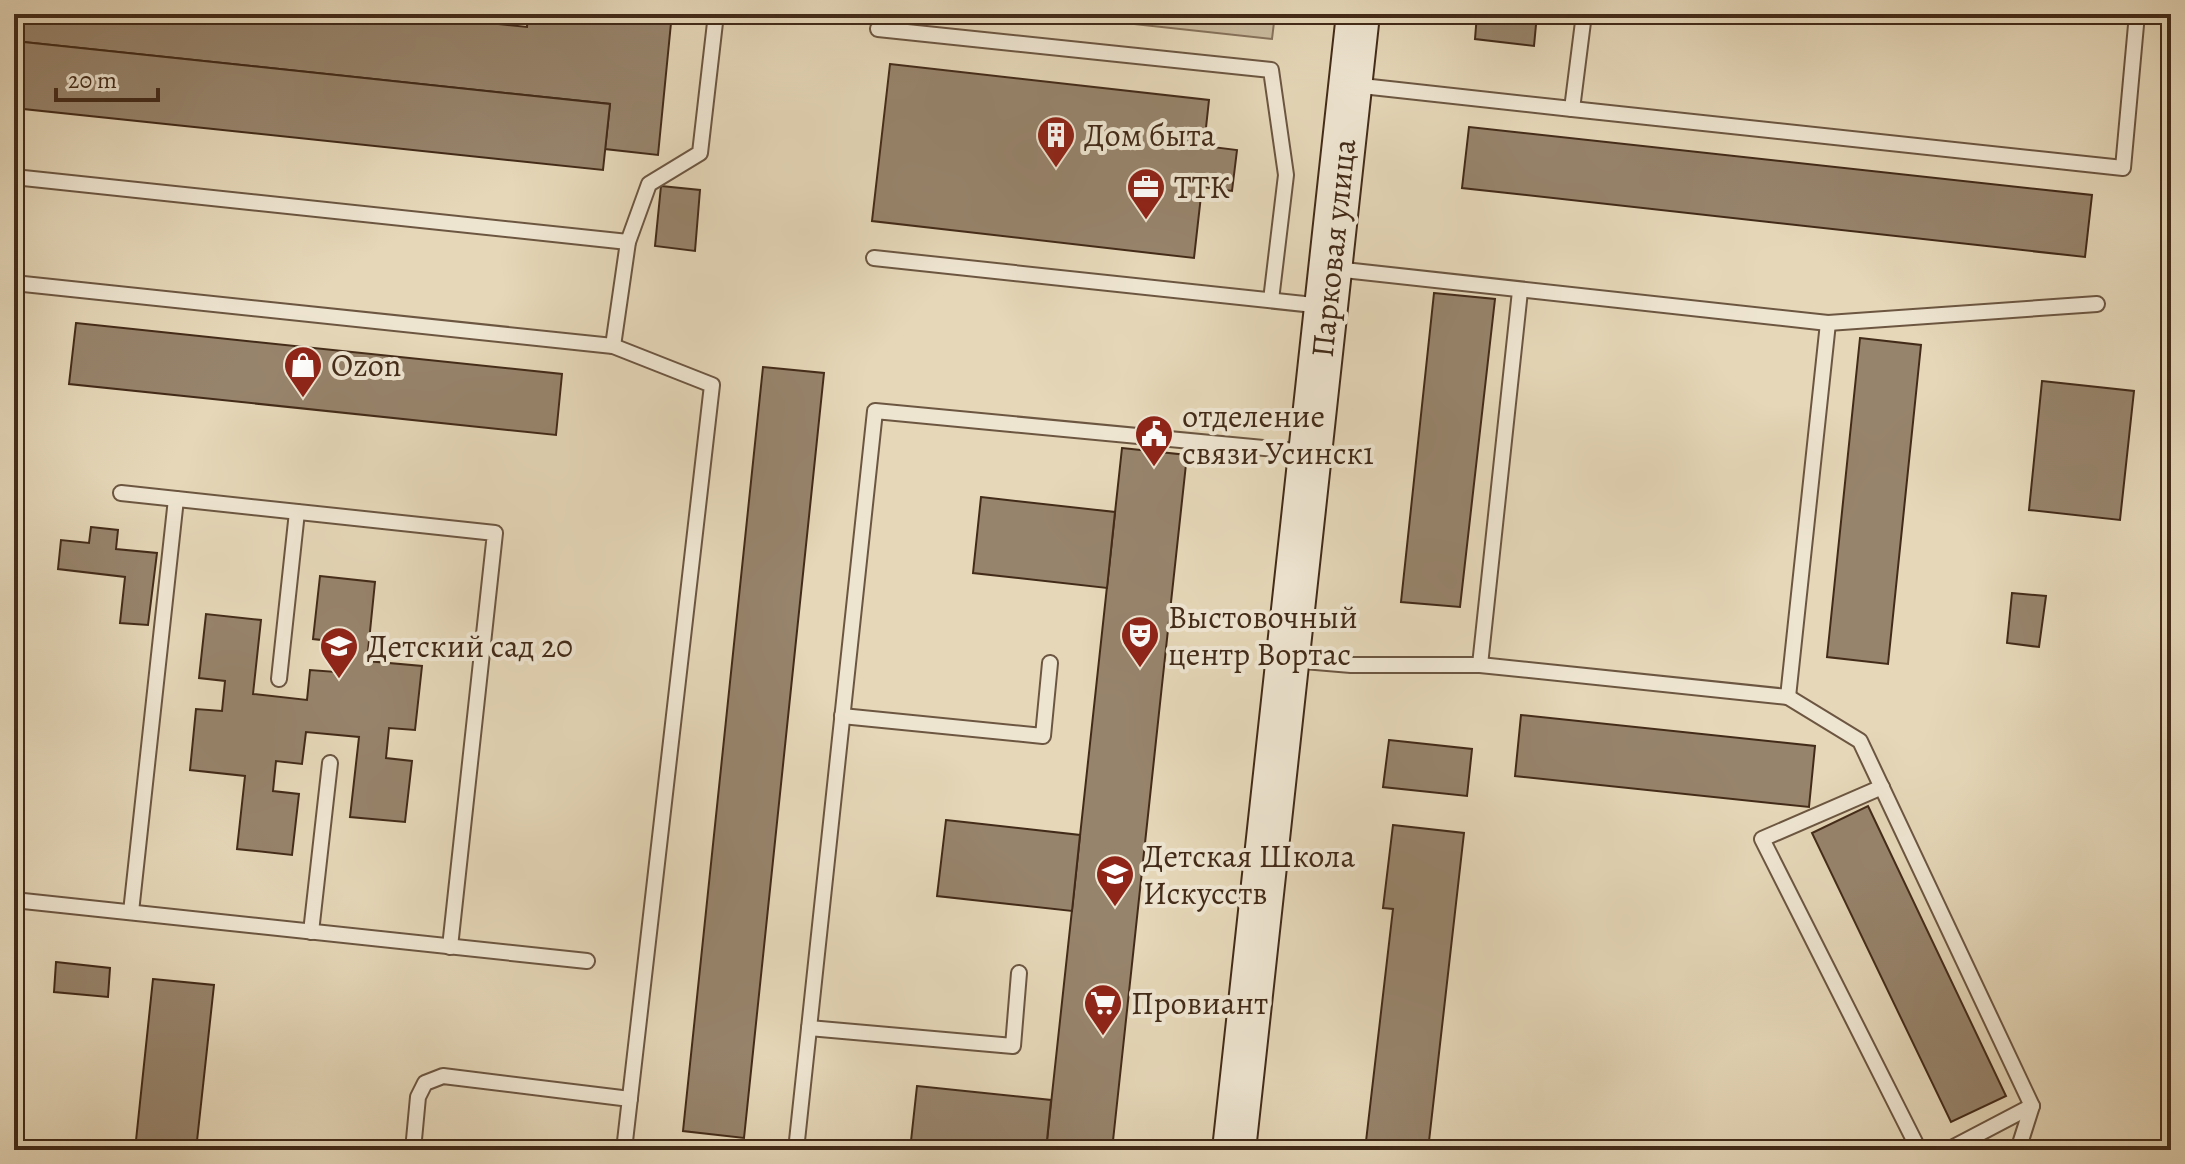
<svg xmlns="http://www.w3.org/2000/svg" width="2185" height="1164" font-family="Alegreya,serif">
<rect width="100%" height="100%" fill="#e5d7b8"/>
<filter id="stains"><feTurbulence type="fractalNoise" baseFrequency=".0025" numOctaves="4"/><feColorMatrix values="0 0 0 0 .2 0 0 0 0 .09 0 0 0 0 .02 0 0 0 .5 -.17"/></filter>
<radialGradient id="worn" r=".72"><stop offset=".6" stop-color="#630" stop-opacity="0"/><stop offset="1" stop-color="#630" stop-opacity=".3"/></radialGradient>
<path fill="#c9ba9d" stroke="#86725b" stroke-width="2" d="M1042 14H1275L1272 39Z"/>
<g fill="#97846c" stroke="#432b19" stroke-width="2">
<path d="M14 14H403L527 27 528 14H588L671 23 658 155 605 149 610 104 14 41Z"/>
<path d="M1477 14H1537L1534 46 1475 39Z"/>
<path d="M14 41 610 104 603 170 14 108Z"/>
<path d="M890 64 1209 100 1204 146 1237 150 1232 191 1202 187 1194 258 872 221Z"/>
<path d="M1469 127 2092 195 2085 257 1462 188Z"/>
<path d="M661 186 700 190 695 251 655 246Z"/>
<path d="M1434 293 1495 299 1460 607 1401 602Z"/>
<path d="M76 323 562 374 556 435 69 384Z"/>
<path d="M1860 338 1921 345 1888 664 1827 657Z"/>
<path d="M763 367 824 373 744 1138 683 1131Z"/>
<path d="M2042 381 2134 391 2120 520 2029 510Z"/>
<path d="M1122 448 1187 455 1162 685 1112 1150H1046Z"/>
<path d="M981 497 1115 512 1107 588 973 573Z"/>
<path d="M91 527 118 530 116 549 157 553 148 625 120 623 125 577 58 569 61 540 89 543Z"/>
<path d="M320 576 375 582 367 661 422 666 415 730 389 728 386 758 412 761 405 822 350 817 359 737 306 732 302 764 276 761 273 791 299 794 292 855 237 849 245 776 190 770 196 709 222 711 225 681 199 678 206 614 261 620 253 694 307 700 310 670 336 672 339 642 313 639Z"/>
<path d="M2012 593 2046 596 2039 647 2007 643Z"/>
<path d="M1521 715 1815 746 1809 807 1515 776Z"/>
<path d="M1389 740 1472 749 1467 796 1383 787Z"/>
<path d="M1868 806 2006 1096 1951 1122 1812 833Z"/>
<path d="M946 820 1080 835 1072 911 937 896Z"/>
<path d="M1393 825 1464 833 1428 1150H1365L1393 909 1383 908Z"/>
<path d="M56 962 110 968 108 997 54 992Z"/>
<path d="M153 979 214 985 196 1150H135Z"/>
<path d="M917 1086 1051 1100 1046 1150H910Z"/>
</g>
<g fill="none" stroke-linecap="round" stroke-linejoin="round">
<g stroke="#6c5641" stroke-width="18">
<g id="lane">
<path d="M878 29 1271 70 1286 175 1271 300"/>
<path d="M1353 85 1572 109 1584 14"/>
<path d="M1572 109 2123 168 2137 14"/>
<path d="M14 177 628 242"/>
<path d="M874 258 1323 306"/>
<path d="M1335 269 1828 323 2097 304"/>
<path d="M14 283 613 346 712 385 624 1150"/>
<path d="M613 346 628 242 649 184 700 153 716 14"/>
<path d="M121 493 495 533 450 947"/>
<path d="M1292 660 1351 665H1480L1788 697 1828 323"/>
<path d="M1480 665 1520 291"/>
<path d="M279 679 297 512"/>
<path d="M1788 697 1860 741 2032 1106 1948 1150"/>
<path d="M842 716 1043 736 1050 663"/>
<path d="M1882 787 1762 839 1919 1150"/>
<path d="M14 900 587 961"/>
<path d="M131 912 176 499"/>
<path d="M311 932 330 763"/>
<path d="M809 1028 1013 1046 1019 973"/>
<path d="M413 1150 418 1097 425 1083 443 1076 630 1099"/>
<path d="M796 1150 875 411 1306 452"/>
<path d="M2018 1150 2032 1106"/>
</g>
</g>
<g stroke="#432b19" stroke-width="46">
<path id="secondary" d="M1234 1150 1358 14"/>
</g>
<use href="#lane" stroke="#eee5d1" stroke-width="14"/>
<use href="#secondary" stroke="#eee5d1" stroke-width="42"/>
</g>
<defs>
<g id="building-pin" transform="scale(2)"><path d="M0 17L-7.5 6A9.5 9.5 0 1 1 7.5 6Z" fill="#8f2418" stroke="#eee5d1"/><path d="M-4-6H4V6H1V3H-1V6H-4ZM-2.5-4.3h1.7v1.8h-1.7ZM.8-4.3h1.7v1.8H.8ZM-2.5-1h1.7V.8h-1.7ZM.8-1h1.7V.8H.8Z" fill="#fff"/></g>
<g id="office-pin" transform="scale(2)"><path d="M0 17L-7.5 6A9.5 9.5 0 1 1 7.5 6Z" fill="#8f2418" stroke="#eee5d1"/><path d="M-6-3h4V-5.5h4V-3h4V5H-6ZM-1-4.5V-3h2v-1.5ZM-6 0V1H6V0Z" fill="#fff"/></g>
<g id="shop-pin" transform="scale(2)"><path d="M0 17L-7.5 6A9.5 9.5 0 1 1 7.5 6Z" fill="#8f2418" stroke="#eee5d1"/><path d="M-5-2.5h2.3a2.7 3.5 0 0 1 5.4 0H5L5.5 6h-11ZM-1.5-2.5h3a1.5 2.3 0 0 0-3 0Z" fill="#fff"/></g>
<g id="civic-pin" transform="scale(2)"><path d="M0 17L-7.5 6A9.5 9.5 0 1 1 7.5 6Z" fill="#8f2418" stroke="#eee5d1"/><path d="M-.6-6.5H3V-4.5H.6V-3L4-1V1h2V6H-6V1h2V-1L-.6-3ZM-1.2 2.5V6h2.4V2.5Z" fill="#fff"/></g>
<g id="theatre-pin" transform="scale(2)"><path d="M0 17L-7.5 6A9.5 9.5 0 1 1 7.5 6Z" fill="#8f2418" stroke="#eee5d1"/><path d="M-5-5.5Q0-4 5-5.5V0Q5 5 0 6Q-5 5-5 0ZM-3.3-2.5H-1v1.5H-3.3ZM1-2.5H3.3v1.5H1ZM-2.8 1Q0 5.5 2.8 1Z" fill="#fff"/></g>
<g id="school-pin" transform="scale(2)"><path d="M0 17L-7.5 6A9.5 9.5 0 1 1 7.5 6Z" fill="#8f2418" stroke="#eee5d1"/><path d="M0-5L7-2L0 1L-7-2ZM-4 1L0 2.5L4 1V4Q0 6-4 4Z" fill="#fff"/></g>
<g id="supermarket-pin" transform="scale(2)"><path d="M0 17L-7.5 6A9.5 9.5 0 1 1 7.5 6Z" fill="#8f2418" stroke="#eee5d1"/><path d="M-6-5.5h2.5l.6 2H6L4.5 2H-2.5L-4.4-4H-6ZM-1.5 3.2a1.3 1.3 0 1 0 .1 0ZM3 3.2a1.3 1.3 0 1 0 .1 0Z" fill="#fff"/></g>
</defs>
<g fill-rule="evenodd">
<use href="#building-pin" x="1056" y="135"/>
<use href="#office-pin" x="1146" y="187"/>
<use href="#shop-pin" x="303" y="365"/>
<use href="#civic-pin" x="1154" y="434"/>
<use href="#theatre-pin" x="1140" y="635"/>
<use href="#school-pin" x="339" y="646"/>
<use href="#school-pin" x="1115" y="874"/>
<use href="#supermarket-pin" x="1103" y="1003"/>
</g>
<g text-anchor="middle" stroke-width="8" stroke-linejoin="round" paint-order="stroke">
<g font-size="32" fill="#432b19" stroke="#eee5d1" text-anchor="start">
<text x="1084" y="146">Дом быта</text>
<text x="1174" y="198">ТТК</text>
<text x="331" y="376">Ozon</text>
<text x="1182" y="427">отделение<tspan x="1182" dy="37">связи Усинск1</tspan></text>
<text x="1168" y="628">Выстовочный<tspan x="1168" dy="37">центр Вортас</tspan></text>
<text x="367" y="657">Детский сад 20</text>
<text x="1143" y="867">Детская Школа<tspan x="1143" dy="37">Искусств</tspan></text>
<text x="1131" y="1014">Провиант</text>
</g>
<g font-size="32" fill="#432b19" stroke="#eee5d1">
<text transform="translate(1333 248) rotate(-84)" y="11">Парковая улица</text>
</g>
</g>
<rect width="2185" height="1164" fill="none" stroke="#e5d7b8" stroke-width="48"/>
<rect x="16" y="16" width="2153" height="1132" fill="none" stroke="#432b19" stroke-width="4"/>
<rect x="24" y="24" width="2137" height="1116" fill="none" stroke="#432b19" stroke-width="2"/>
<path d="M56 88v12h102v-12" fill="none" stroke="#432b19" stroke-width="4"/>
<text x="68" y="88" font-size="24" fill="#432b19" stroke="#eee5d1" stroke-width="6" paint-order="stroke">20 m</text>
<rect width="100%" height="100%" filter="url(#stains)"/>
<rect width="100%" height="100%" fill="url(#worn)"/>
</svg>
